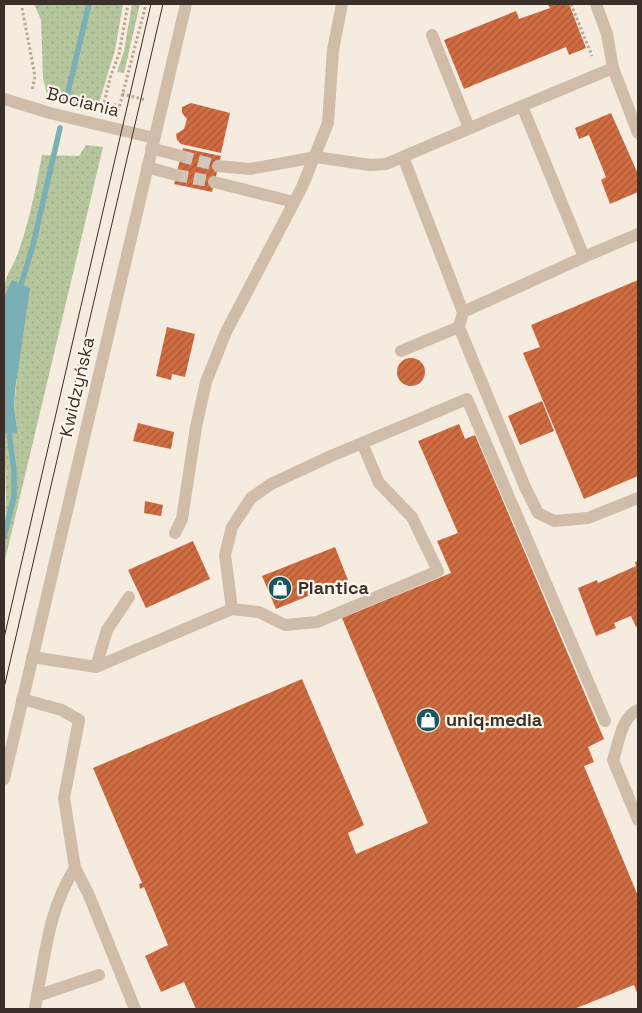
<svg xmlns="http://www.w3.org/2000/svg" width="642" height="1013" font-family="'Space Grotesk',sans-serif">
<defs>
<pattern id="grass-dots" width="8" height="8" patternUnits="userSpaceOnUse" patternTransform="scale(1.25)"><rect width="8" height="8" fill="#b6c69c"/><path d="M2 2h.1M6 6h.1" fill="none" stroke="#9daa86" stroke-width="1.8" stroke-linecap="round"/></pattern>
<pattern id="building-hatch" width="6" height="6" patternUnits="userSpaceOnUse" patternTransform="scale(1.25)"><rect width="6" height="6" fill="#d06c41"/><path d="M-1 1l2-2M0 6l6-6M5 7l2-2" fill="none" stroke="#aa5936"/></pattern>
</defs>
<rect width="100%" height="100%" fill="#f5ebde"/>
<g fill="url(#grass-dots)">
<path d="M34 4H123L115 50 98 106 92 105 88 108 47 95 43 78 41 20Z"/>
<path d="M132 4H140L124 73 117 72 124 51Z"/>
<path d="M86 145 103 147 4 564 6 497 4 433 18 434 14 408 20 344 21 285 12 281 4 297C4 273 12 271 19 250 30 219 36 187 42 155L79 156Z"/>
</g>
<path fill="#7aafb5" d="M12 280 30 288 15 391 14 408 18 434 4 433V297Z"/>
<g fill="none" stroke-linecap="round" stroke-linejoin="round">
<g stroke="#7aafb5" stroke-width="5.5">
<path d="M66 100 89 4"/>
<path d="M19 291 33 245 60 128"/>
<path d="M4 537 14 496V470L8 426"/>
</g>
</g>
<g fill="url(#building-hatch)">
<path d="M548 4H569L586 48 569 55 566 47 464 89 444 40 516 11 519 19 550 8Z"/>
<path d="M191 103 230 113 221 153 181 144 177 140 176 134 184 129 187 119 182 113V107Z"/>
<path d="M611 113 638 174V192L610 204 601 180 606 177 589 135 579 139 575 128Z"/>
<path d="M183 148 221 156 212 192 174 184Z"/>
<path d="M638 280V476L584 499 523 353 540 347 531 325Z"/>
<path d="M167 327 195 334 185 377 172 374 171 380 156 376Z"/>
<circle cx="411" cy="372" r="14"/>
<path d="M542 401 554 431 520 445 508 416Z"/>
<path d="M138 423 174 432 171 449 133 441Z"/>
<path d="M459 424 465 439 475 435 604 739 588 747 594 762 584 766 638 896V995L634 985 574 1009H196L184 982 161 992 145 956 168 945 144 887 140 889 139 884 142 883 93 768 302 679 364 825 348 833 356 854 428 823 342 618 451 573 437 541 458 533 418 441Z"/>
<path d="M145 501 163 505 161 516 144 513Z"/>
<path d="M193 541 210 579 146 608 128 570Z"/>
<path d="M335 547 348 580 276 609 262 576Z"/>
<path d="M638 561V626L636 627 631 616 614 623 616 628 596 636 578 588 597 580 598 583 636 566 635 562Z"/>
</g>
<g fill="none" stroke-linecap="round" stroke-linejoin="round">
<g stroke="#d0c6ba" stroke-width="12" stroke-dasharray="12 6" stroke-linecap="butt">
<path d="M181 156 218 166"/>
<path d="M176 175 214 182"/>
</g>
<g stroke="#bba693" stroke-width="3" stroke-dasharray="2.5 2.5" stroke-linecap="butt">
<path d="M571 4 592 56"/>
<path d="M22 8 35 76 32 91"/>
<path d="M122 94 146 100"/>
<path d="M104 102 119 106"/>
<path d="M102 112 110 78 119 54 128 4"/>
<path d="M117 116 146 4"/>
</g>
<g stroke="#cfbca9" stroke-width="12">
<path d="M596 4 607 34 613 68 638 133"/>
<path d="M432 35 469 128"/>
<path d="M4 99 50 113 154 138"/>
<path d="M522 106 613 68"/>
<path d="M151 148 181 156"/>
<path d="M218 166 250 169 316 157 370 165 386 164 522 106 584 257 463 312 403 157"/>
<path d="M147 167 176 175"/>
<path d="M214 182 294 202"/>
<path d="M584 257 638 234"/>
<path d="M463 312 459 327 525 487 538 513 554 521 588 518 638 498"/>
<path d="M401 351 459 327"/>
<path d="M362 443 379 483 412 517 438 571 317 622 285 625 259 612 232 609 225 555 232 527 251 498 271 484 331 456 467 399 605 721"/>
<path d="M175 533 182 519 196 427 206 382 226 332 302 187 328 123 333 50 342 4"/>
<path d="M32 657 96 667 232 609"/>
<path d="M96 667 107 630 129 597"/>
<path d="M22 699 62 710 79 720 64 798 75 868 88 893 135 1009"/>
<path d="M638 710C621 717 619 743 613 760L638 820"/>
<path d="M4 779 186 4"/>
<path d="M37 996C46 950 49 909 75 868"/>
<path d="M35 1009 37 996 99 975"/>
</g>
<g stroke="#3b3029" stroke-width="1">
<path d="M4 638 151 4"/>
<path d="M4 688 163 4"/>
</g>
</g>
<defs>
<g id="shop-disc" transform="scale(1.25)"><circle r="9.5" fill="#1a5861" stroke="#fcf5ec"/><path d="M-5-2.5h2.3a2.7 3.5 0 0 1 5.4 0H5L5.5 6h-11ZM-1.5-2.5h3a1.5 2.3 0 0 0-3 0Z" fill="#fff"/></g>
</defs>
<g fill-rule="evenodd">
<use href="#shop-disc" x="280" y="588"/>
<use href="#shop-disc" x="428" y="720"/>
</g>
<g text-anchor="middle" stroke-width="4.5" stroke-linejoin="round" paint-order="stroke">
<g font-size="18" fill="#3b3029" stroke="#fcf5ec">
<text transform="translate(83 102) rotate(14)" y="6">Bociania</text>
<text transform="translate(77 387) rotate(-77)" y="6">Kwidzyńska</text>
</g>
<g font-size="18" font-weight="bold" fill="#3b3029" stroke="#fcf5ec" text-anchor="start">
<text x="298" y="594">Plantica</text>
<text x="446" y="726">uniq.media</text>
</g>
</g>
<rect width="642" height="1013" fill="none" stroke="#3b3029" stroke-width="10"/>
</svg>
